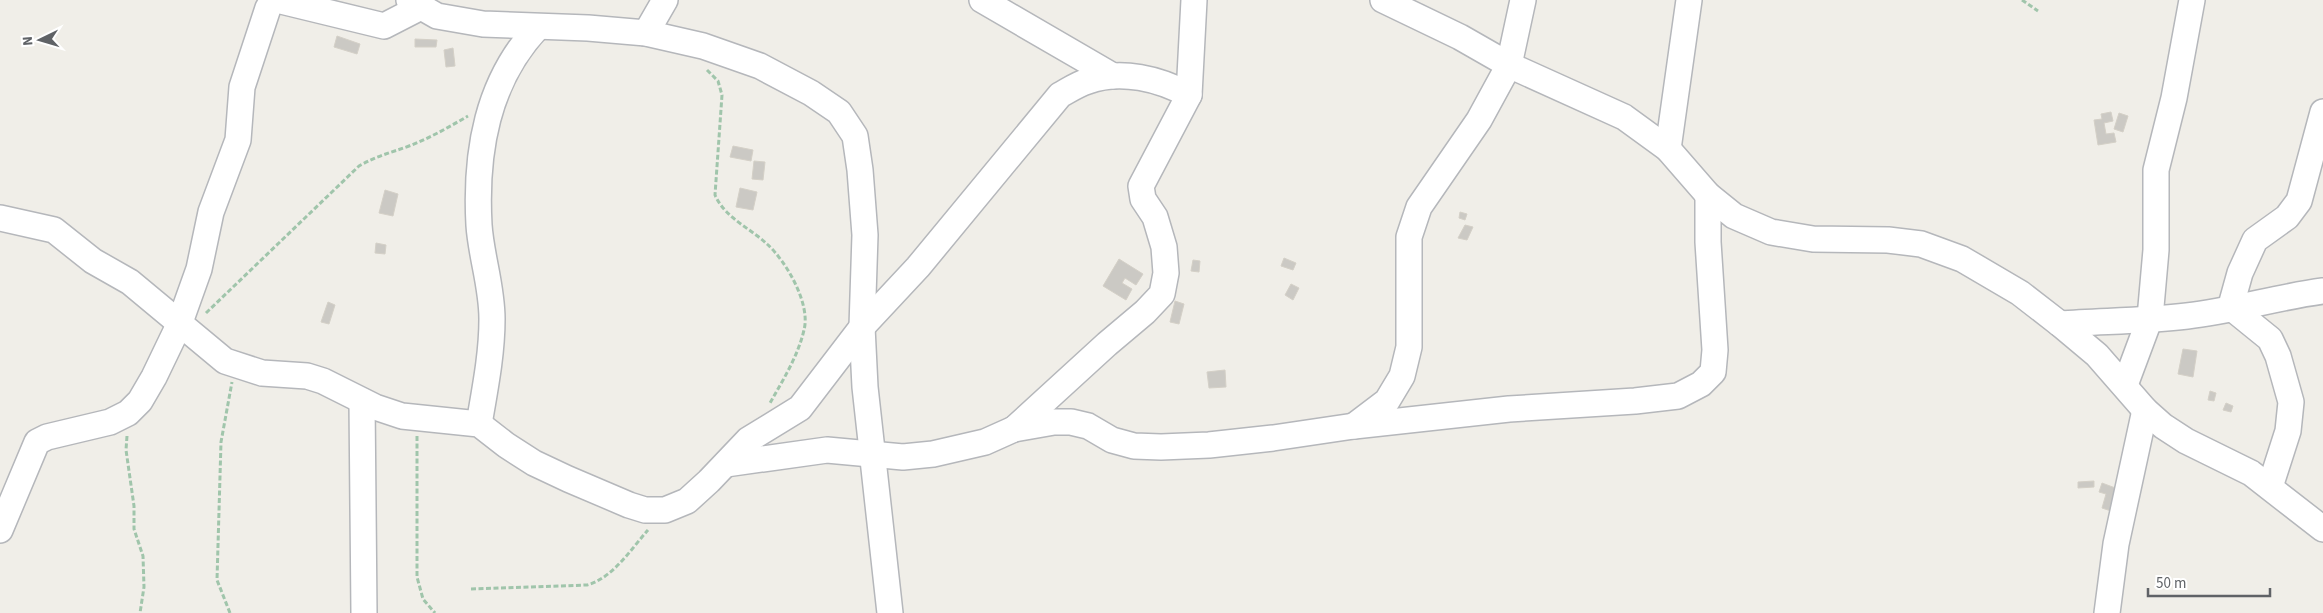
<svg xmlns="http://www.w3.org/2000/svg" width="2323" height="613" font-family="'Source Sans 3',sans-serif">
<rect width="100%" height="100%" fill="#f0eee8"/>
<g fill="#cbc9c4" stroke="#d4d0c7">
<path d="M337 36 360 44 357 54 334 47Z"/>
<path d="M415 39 437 40 436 47H415Z"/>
<path d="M453 48 455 66 446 67 444 50Z"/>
<path d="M2111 112 2113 121 2104 123 2106 134 2114 133 2116 142 2098 145 2094 120 2102 119 2101 114Z"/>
<path d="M2119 113 2128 116 2123 132 2114 129Z"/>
<path d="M733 146 753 150 751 161 730 157Z"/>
<path d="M754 161 765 162 763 180 752 179Z"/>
<path d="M740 188 757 192 753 210 736 207Z"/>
<path d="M385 190 398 194 393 216 379 213Z"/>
<path d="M1460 212 1467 214 1465 220 1459 218Z"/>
<path d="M1465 225 1473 227 1467 240 1458 238Z"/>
<path d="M376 243 386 245 385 254 375 253Z"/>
<path d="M1284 258 1296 263 1293 270 1281 266Z"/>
<path d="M1119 259 1143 274 1136 285 1125 278 1122 283 1132 289 1126 300 1103 286Z"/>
<path d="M1193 260 1200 261 1199 272 1191 271Z"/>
<path d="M1291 284 1299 288 1293 300 1285 295Z"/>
<path d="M1175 301 1184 304 1179 324 1170 322Z"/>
<path d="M328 302 335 305 329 324 321 322Z"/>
<path d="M2183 349 2197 351 2193 377 2178 374Z"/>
<path d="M1225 370 1226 387 1209 388 1207 372Z"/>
<path d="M2210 391 2216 393 2214 401 2208 400Z"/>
<path d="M2226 403 2233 406 2231 412 2223 410Z"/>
<path d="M2094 481V487L2078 488V482Z"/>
<path d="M2102 483 2118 489 2111 511 2102 508 2106 494 2099 492Z"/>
</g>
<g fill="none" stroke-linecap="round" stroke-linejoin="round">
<g stroke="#b5b7bb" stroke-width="28">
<g id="minor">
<path d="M277 0 384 26 421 7"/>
<path d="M409 0 437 16 483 24 588 28 646 33 703 46 760 66 811 93 839 112 855 136 860 170 865 235 862 327 865 387 890 613"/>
<path d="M982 0 1113 76"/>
<path d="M1383 0 1460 37 1509 65 1624 117 1668 149 1708 195 1734 216 1771 232 1813 239 1888 240 1921 244 1962 259 2020 293 2060 324 2097 355 2145 410 2163 426 2186 441 2251 473 2323 529"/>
<path d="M646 33 665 0"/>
<path d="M1668 149 1689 0"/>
<path d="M0 218 54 230 93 261 130 282 225 361 262 373 307 376 323 381 375 407 402 416 479 424 506 445 534 463 568 479 629 505 645 510H665L687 501 709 481 748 440 800 408 862 327 918 267 1060 95C1069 90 1078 84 1088 81 1121 69 1160 79 1189 95"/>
<path d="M2230 309 2240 273 2255 240 2287 217 2299 201 2323 112"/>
<path d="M2233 309 2270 339 2278 356 2291 402 2288 431 2270 487"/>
<path d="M2060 324C2102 321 2145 321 2187 316 2233 311 2277 297 2323 291"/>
<path d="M2125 385 2150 318 2156 250V170L2174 98 2192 0"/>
<path d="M362 401 364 613"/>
<path d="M479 424C485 389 492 354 492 319 492 286 481 256 479 225 475 152 487 81 538 27"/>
<path d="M1354 426 1387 401 1402 376 1409 347V237L1419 207 1479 120 1509 65 1523 0"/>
<path d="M1014 429 1107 344 1145 312 1162 294 1166 273 1164 247 1155 217 1143 199 1141 186 1189 95 1194 0"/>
<path d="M726 464 827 450 903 457 933 454 985 442 1014 429 1054 422H1071L1088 426 1112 440 1134 446 1161 447 1209 445 1273 438 1354 426 1509 409 1635 401 1678 396 1701 384 1713 372 1715 350 1708 242V195"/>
<path d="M0 530 37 442 47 437 110 422 128 413 140 401 154 377 179 325 199 269 211 212 238 140 242 87 268 8 273 0"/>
<path d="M2107 613 2116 544 2145 410"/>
</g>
</g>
<g stroke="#a0c5ab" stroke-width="3" stroke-dasharray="5 2.5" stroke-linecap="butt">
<path d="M2022 0 2038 11"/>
<path d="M707 70 718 81 722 95 715 195C725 218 750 228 767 244 786 261 811 304 804 330 798 356 783 380 770 403"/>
<path d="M206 313 359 166C376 156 390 153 409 146 430 138 449 127 468 116"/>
<path d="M127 436 126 450 134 506V529L143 556 144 587 140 613"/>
<path d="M417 436V577L423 599 435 613"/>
<path d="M471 589 587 585C613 578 631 549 648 530"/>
<path d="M230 613 217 580 221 442 232 382"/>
</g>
<use href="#minor" stroke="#fff" stroke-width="25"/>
</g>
<g transform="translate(40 40) rotate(265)" stroke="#ffffff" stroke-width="4" paint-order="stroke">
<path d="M0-4L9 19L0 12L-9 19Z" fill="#5f6266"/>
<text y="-8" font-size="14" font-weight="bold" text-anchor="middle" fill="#5f6266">N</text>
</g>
<path d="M2148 588v8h122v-8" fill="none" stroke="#5f6266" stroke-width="2.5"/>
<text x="2156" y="588" font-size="15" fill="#5f6266" stroke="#ffffff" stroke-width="4" paint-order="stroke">50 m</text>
</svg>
